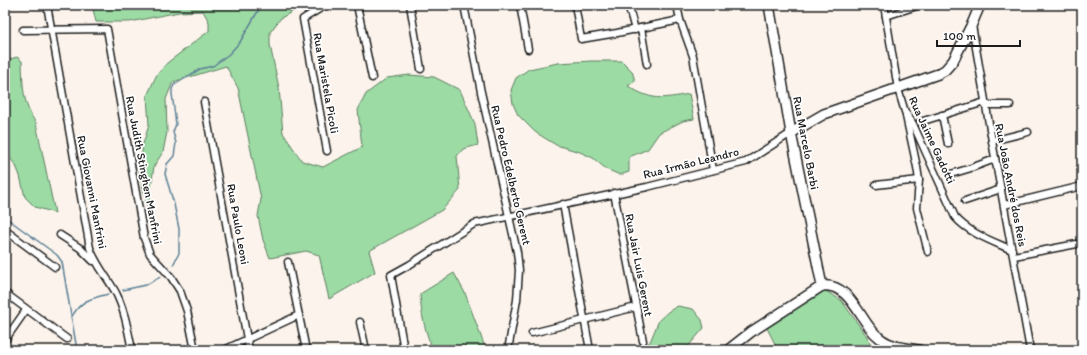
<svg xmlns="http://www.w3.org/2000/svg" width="1087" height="355" font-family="Itim,sans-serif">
<rect width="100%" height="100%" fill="#fcf4ec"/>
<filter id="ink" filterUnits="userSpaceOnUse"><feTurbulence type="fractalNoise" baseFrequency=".025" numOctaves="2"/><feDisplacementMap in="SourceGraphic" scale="8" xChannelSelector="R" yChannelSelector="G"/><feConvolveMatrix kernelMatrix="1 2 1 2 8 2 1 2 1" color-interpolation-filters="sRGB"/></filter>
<g filter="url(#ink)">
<g fill="#9cdba4" stroke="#5c7c60">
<path d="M92 5H304L281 18 270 32V45L279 88 283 133 302 161 323 167 362 147 358 110 366 94 387 78 409 75 434 77 460 90 475 124 478 145 463 149 457 156 460 190 442 210 369 251 375 272 329 299 319 255 306 251 270 258 263 240 258 216 261 199 238 88 226 66 173 82 166 99 167 132 163 152 154 166 148 210 139 171 143 144 149 125 147 96 156 76 167 63 209 31V22L203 11 179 12 130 22H96Z"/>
<path d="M17 57 22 61C23 85 22 103 36 123L55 213 35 207 25 197 20 176 16 166 5 151V67L10 59Z"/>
<path d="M591 61H622L632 71 635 81 628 86C652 101 662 99 689 94L694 119 683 121 659 133 648 149 629 157V172L620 175 606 169 593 158 580 152 556 145 535 132 518 115 513 104 511 90 516 78 529 69 558 63Z"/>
<path d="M454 273 465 293 486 350H433C425 332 421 314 420 294Z"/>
<path d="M824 290 841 300 866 335 874 350H778L767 328Z"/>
<path d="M678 306 693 309 702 320 704 328 685 350H639L650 342 659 320 669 311Z"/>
</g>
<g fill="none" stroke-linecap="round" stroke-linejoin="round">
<g stroke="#5d8096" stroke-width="1.5">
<path d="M5 217 57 255 62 262 77 350"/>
<path d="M173 265 179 253V229L174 204 165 174 167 164 174 156 176 143 173 132 176 124 172 94V89L174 85 200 69 213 66 229 54 240 42 258 11 264 5"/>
<path d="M123 290 146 285 160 277"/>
<path d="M71 318C81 300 89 299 108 294"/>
</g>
<g stroke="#1c1c1c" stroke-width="9">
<g id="street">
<path d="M47 5 90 248C96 265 108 278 116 293 125 311 128 331 132 350"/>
<path d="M326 5 303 19 327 151"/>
<path d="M357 5 372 78"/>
<path d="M410 5 421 69"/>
<path d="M464 5 481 92 517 252 519 270 517 300 508 350"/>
<path d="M520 5 528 49"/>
<path d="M575 5 581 39 617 33 680 20"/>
<path d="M677 5 680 20 693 56 713 170"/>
<path d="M884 5 898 89 905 112 913 124 955 217C970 234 992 241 1012 250"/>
<path d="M629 8 635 30"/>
<path d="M886 16 920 5"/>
<path d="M972 25 992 141 1030 350"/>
<path d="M641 28 647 64"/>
<path d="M23 30 107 29 144 238 150 254 171 277 180 291 187 311 195 350"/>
<path d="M204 102 249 350"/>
<path d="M985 105H1010"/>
<path d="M942 115 948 144"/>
<path d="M906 116 917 167 919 180 917 208 928 252"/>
<path d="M920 122 985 102"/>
<path d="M992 141 1028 132"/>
<path d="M951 174 971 168 995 159"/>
<path d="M876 185 919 180"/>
<path d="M614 193 643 341"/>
<path d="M965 201 1001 189"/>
<path d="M563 204 590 350"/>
<path d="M1004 205 1082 186"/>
<path d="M5 230 55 267"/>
<path d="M60 235 80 248 93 261"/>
<path d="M1014 256 1082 243"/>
<path d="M288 262 306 350"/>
<path d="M5 293 67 339"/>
<path d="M360 322 366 350"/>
<path d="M532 333 636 307"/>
<path d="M5 340 26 310"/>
<path d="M224 350 299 315"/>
<path d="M404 350 391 275 409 265 474 224 647 187 746 162 791 133"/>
</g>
</g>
<g stroke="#1c1c1c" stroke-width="12">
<g id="secondary">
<path d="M769 5 791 133 822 286"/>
<path d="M791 133 824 114 938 74 945 70 953 61 972 24 980 5"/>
<path d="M822 286C846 282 858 313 870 328 873 332 877 336 881 339 892 347 906 348 919 350"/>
<path d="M728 350 751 332 822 286"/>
</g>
</g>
<use href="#street" stroke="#fff" stroke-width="6"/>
<use href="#secondary" stroke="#fff" stroke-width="9"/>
</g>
</g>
<g text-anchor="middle" stroke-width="3.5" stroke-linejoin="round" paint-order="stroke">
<g font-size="12" fill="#1c1c1c" stroke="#fff">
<text transform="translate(326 83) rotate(80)" y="4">Rua Maristela Picoli</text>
<text transform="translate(932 140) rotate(65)" y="4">Rua Jaime Gadotti</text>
<text transform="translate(806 143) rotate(79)" y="4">Rua Marcelo Barbi</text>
<text transform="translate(691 163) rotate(-14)" y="4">Rua Irmão Leandro</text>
<text transform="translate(144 170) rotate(79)" y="4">Rua Judith Stinghen Manfrini</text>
<text transform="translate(511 175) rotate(77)" y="4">Rua Pedro Edelberto Gerent</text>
<text transform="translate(1011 185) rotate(79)" y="4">Rua João André dos Reis</text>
<text transform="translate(92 192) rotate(79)" y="4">Rua Giovanni Manfrini</text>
<text transform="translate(238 224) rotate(80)" y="4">Rua Paulo Leoni</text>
<text transform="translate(639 265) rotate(79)" y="4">Rua Jair Luis Gerent</text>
</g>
</g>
<rect width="1087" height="355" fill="none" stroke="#fff" stroke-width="20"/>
<rect x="10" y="10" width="1067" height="335" fill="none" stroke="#1c1c1c" stroke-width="1.5" filter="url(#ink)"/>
<path d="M937 40v6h83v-6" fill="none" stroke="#1c1c1c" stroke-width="2"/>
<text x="943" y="40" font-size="12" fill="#1c1c1c" stroke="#ffffff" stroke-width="3" paint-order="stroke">100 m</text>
</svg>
